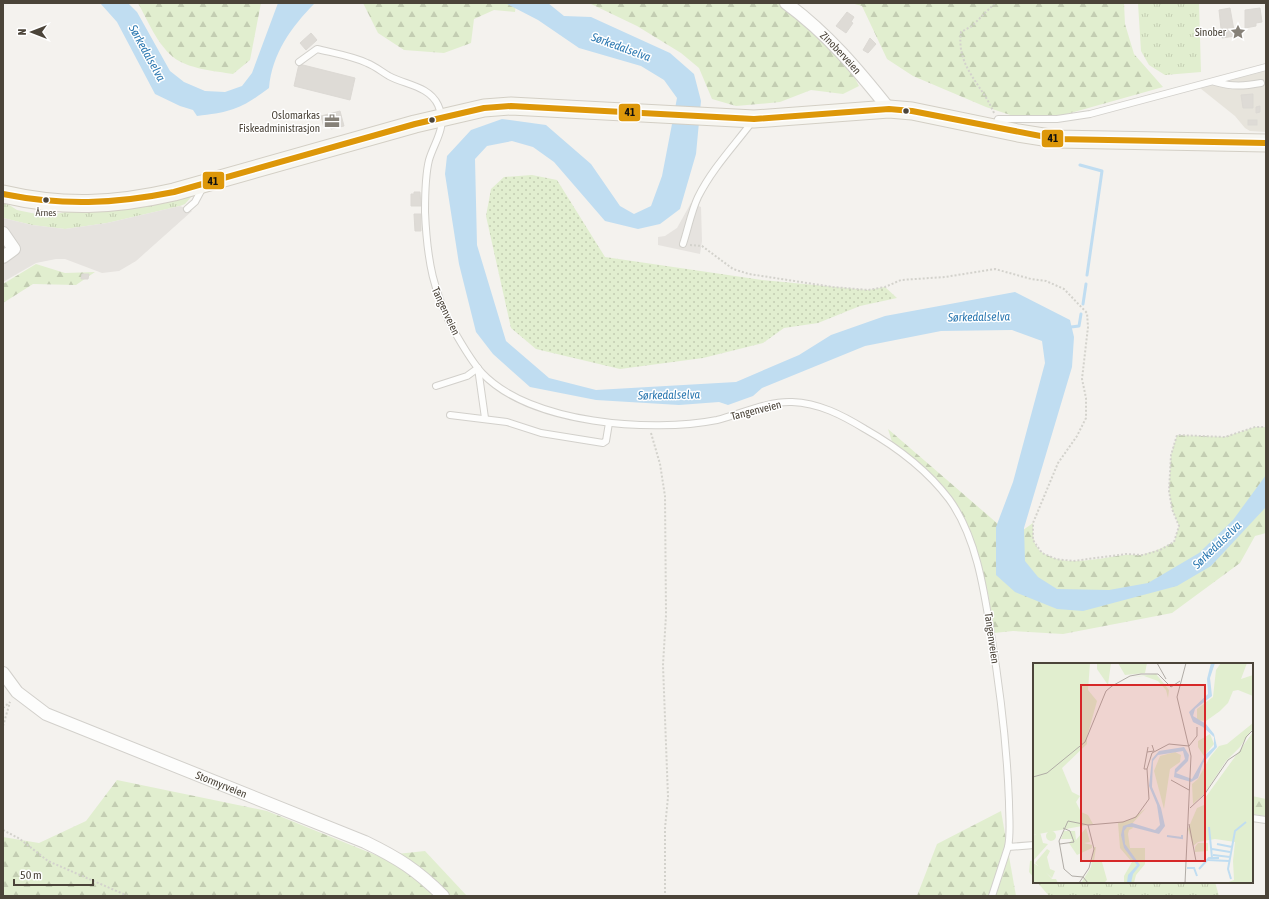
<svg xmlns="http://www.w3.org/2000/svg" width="1269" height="899" font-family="'Asap Condensed',sans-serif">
<defs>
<pattern id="grass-tufts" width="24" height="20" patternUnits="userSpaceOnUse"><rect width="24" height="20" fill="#e1eecf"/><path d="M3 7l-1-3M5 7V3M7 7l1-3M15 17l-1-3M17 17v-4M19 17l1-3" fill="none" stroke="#c3cdb2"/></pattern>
<pattern id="forest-firs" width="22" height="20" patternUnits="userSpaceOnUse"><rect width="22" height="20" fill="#e1eecf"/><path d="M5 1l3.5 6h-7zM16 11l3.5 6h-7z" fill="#c3cdb2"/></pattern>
<pattern id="park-dots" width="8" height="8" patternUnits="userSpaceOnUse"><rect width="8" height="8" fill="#e1eecf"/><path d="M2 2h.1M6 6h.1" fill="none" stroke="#c3cdb2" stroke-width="1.8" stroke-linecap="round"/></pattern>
</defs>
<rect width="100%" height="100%" fill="#f4f2ee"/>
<path fill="#e7e4dc" d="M1266 71V132L1250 131 1245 128 1235 116 1200 88Z"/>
<g fill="url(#grass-tufts)">
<path d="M1138 3H1199L1201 72 1165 75 1149 65 1141 51Z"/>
<path d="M190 194 192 196 185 204 180 206 107 223 65 229 32 225 3 218V201L17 210 46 216 65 212Z"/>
<path d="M1034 860V878L1029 872 1030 861Z"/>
<path d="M1037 882H1215L1219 896H1049Z"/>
</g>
<g fill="url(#forest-firs)">
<path d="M138 3H261L250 60 233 74C215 71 188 69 173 57 157 44 148 21 138 3Z"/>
<path d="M363 3H516L515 12 494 10 474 19 471 43 444 53 404 50 378 33Z"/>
<path d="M589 3H783L847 62 859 86 843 94 811 90 780 102 736 106 712 99 699 68 681 53 637 26Z"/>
<path d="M851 3H1124L1125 24 1134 54 1163 87 1035 123 986 107 913 76 887 59 862 6Z"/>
<path d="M36 264 65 273 95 272 76 285 33 284 3 303V284Z"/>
<path d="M1255 427H1266V533L1255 536 1240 563 1172 613 1063 634 1013 631 994 633 988 593 969 530 952 498 893 445 888 429 1013 537 1033 523C1033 535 1032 546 1043 553 1066 568 1099 558 1124 555 1131 554 1139 556 1145 554 1156 551 1164 547 1174 542L1179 526 1172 509 1169 491 1171 455 1177 435 1225 437Z"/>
<path d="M117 780 267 811 378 856 425 851 467 896H3V837L39 843 86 821Z"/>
<path d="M1252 796 1266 799V816L1252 814Z"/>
<path d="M1001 811 1016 896H917L937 844Z"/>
</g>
<path fill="url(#park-dots)" d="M532 175 557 180 605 257 762 280 868 290 885 287 897 298 860 306 818 323 784 328 763 343 703 358 620 369 536 349 511 328 486 216 491 189 504 177Z"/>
<g fill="#e6e3df">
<path d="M691 203 701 207 702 241 700 254 658 245V237L665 236 677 228Z"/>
<path d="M180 206 192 211 136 261 119 271 102 273 65 259H56L36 263 3 282V218L32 225 65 229 107 223Z"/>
</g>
<g fill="#c0ddf1">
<path d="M100 3H128L137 12 170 71 184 82 205 91 225 92 242 86 252 73 278 3H315C291 27 272 54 269 88 241 109 232 112 197 116L193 110 180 106 155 94 117 22Z"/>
<path d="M505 3H548L564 16 591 17 670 53 694 74 701 101 696 154 680 209 660 224 638 229 605 221 554 162 533 147 512 141 487 146 475 159 477 245 506 341 549 378 596 390 736 382 799 355 831 335 885 316 1015 292 1070 320 1074 337 1072 367 1024 528 1025 561 1038 577 1057 589 1109 590 1148 583 1199 553 1233 520 1266 475V507L1211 566 1177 586 1083 611 1057 609 1015 592 996 575V527L1013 482 1045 363 1042 341 1012 330 941 331 865 346 762 388 753 396 728 405 719 402 679 405 596 400 530 387 493 354 476 332 459 264 445 174 447 156 471 130 502 119 546 125 591 164 620 206 634 214 651 206 662 176 677 98 664 80 641 66 579 48 538 20Z"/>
</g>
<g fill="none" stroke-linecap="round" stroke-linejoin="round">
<g stroke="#c0ddf1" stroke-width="3">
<path d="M1080 165 1102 171 1087 275"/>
<path d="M1083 304 1086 284"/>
<path d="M1071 327 1079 326 1081 314"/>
</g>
</g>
<g fill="#dedbd6" stroke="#dcd9d4">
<path d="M1230 8 1235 36 1222 38 1219 10Z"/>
<path d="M1260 8 1262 22 1256 23V26L1245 28V10Z"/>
<path d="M847 12 854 17 851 22 853 23 846 33 836 26Z"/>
<path d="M311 33 317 40 306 50 300 43Z"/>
<path d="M870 38 876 44 868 53 863 50Z"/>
<path d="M299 64 355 78 350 100 294 86Z"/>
<path d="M1253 94V108H1243L1241 95Z"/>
<path d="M1260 106V112L1256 113V107Z"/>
<path d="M340 111 344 126 331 129 330 126 324 128 321 116Z"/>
<rect x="1248" y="120" width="9" height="5"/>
<path d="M414 192H420L421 206H411V194H414Z"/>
<path d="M414 214H421V231H415Z"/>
<path d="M82 274H89L88 279H81Z"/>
</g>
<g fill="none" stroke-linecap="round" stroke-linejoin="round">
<g stroke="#d2d0cb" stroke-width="8">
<g id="lane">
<path d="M299 62 317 49C333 53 352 56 367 63 375 66 382 72 389 76 406 85 429 86 438 105 448 127 435 140 429 160 425 176 425 195 425 212 427 259 433 295 457 336 464 348 472 362 482 373 530 424 652 433 717 420 741 414 767 401 792 402 819 403 842 415 865 429 895 446 927 470 949 499 976 536 984 589 991 634 1000 689 1007 746 1009 802 1009 817 1011 833 1008 847L1034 845"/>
<path d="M1215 82C1232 87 1245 86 1261 83"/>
<path d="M995 127 998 119H1057L1090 114 1266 67"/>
<path d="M187 209 195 202 203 187"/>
<path d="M683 244C688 229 691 212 698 197 712 169 733 147 752 122"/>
<path d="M436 386 467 376 478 368 485 418"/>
<path d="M450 415 507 422 541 433 603 443 606 441 609 423"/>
<path d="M1252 818 1266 820"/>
<path d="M992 896 1008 847"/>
</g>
</g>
<g stroke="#d2d0cb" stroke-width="14">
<g id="street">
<path id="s1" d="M786 3C827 33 858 70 889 109"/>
<path d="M3 233 14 249 3 257"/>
<path id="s2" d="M3 673 17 692 46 714 365 842C398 858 417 870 443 896"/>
</g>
</g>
<g stroke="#d3cfc5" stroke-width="19">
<path id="secondary" d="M3 194C63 208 113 206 174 192L415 124 484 108 511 106 754 119 889 109 912 111 1018 133 1056 139 1266 143"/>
</g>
<g stroke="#d3d2cc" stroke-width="2" stroke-dasharray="2 2" stroke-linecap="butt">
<path d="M994 113C982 84 956 67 961 32L972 26 995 3"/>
<path d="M690 245 702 246 733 269 749 274 833 287 868 290 885 287 901 280 945 277 995 269 1031 279 1046 281 1064 289 1087 313 1088 327 1082 379 1086 398V418L1077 436 1058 463 1033 523V540L1042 553 1056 559 1073 561 1126 554 1143 555 1160 550 1174 542 1179 526 1172 509 1169 491 1171 455 1177 435 1225 437 1255 427H1266"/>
<path d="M651 433 660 464 665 496 666 615 663 665 668 797 665 828V896"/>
<path d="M3 708 10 702"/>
<path d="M3 726 10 702"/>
<path d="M3 830 20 839 48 861 128 896"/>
</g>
<use href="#lane" stroke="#fdfdfc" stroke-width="6"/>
<use href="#street" stroke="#fdfdfc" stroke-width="12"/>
<use href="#secondary" stroke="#f7f6f1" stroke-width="17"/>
<g stroke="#fff" stroke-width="9">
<path id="bus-1" d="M3 194C63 206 114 204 174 192L415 124 484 108 511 106 754 119 889 109 912 111 1056 139 1266 143"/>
</g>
<use href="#bus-1" stroke="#dd9709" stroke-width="6"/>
</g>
<defs>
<g id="sight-bare" transform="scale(1.2)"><path d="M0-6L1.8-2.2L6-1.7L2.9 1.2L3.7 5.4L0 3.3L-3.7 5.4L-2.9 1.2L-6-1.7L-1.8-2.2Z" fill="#868178" stroke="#fff" stroke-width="2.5" paint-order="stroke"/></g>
<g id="office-bare" transform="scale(1.2)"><path d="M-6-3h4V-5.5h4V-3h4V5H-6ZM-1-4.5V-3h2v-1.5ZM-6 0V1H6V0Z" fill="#868178" stroke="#fff" stroke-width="2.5" paint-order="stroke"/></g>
</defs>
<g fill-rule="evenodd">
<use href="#sight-bare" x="1238" y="32"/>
<use href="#office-bare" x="332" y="121"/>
</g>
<g fill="#4b4439" stroke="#fff" stroke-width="1.5">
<circle cx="906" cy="111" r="3.5"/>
<circle cx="432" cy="120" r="3.5"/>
<circle cx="46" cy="200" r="3.5"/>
</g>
<g text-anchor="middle" stroke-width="3" stroke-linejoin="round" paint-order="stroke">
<g font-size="10" fill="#4b4439" stroke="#fff">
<text x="46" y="216">Årnes</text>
</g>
<g font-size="11" fill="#4b4439" stroke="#fff" text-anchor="end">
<text x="1226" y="36">Sinober</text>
<text x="320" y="119">Oslomarkas<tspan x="320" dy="13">Fiskeadministrasjon</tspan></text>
</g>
<g font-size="11" fill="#4b4439" stroke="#fff">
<text dy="4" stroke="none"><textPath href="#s1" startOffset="74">Zinoberveien</textPath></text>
<text transform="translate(446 311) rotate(65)" y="4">Tangenveien</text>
<text transform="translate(756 410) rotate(-14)" y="4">Tangenveien</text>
<text transform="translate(992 638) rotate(82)" y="4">Tangenveien</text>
<text dy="4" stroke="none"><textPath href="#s2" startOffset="249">Stormyrveien</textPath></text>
</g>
<g font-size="12" font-style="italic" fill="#2e7ab2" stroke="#fff">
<text transform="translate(621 47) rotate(20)" y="4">Sørkedalselva</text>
<text transform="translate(147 53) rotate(61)" y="4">Sørkedalselva</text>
<text transform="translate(979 317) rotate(-1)" y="4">Sørkedalselva</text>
<text transform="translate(669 395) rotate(-1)" y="4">Sørkedalselva</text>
<text transform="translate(1217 545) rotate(-44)" y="4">Sørkedalselva</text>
</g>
</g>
<g transform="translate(1033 663)">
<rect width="220" height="220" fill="#f4f2ee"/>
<path d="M64 0H78L75 22 64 6ZM85 0H114L112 10 92 12ZM53 165 57 179 51 180 59 182V185L44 192 36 180 40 176H28L31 168H42L43 177ZM7 169 10 180 15 181 0 198V173ZM165 180H175V188L162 189V184ZM0 200 9 205 19 216H23L25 220H0Z" fill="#e1eecf"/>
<path d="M0 0H57L55 27 64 38 54 74V81L29 105 39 129 47 133 43 139 48 149 55 152 60 161 0 172ZM188 0H214L208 16 220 12V33L205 27 200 28 195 40 187 48 173 58 164 57V46L180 34 183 7ZM123 11 136 27 135 35 133 27 125 18 111 13 98 14ZM220 60V65L207 84 193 98 172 130 160 141 159 121 165 116 177 94 186 83 194 81ZM220 69V220H193L201 217 200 198 202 179 182 176 165 179 160 183 155 166 164 145 171 142 172 135ZM177 71 181 81 171 93 165 84V78ZM113 145 98 162 100 165 96 167 95 171 97 185H112V201L103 212 101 220H91V213L99 199 87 185 85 160 99 156ZM61 184H63L61 198 69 199 74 217 71 220H48L58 204ZM14 186 17 188 14 194 17 206 22 208 19 215 2 200Z" fill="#e1eecf"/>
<path d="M142 89 148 92 147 99 137 106 131 146 121 108 127 93Z" fill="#e1eecf"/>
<path d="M13 173a5 5 0 1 1 10 0a5 5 0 1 1-10 0Z" fill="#e1eecf"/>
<path d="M178 0H182L177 15 179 33 162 46 160 53 173 61 181 71 184 84 170 100 165 115 158 119 141 114 142 106 152 96 150 88 125 92 120 98 119 124 128 145 132 163 126 171 99 164H94L91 168 92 181 107 202 100 211 98 220H94L95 212 104 202 91 185 88 172 90 163 99 160 122 167 127 162 124 142 116 123 119 96 126 88 151 84 156 92 155 98 143 110 159 116 173 91 181 84V74L170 64 160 59 156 49 175 31 174 16Z" fill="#c0ddf1"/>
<path fill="none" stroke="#c0ddf1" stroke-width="2" d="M176 164 179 195M134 173 149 175V172M184 181 199 184M179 186 197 189M180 192 197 194M175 197 196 198M154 205H161L164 213M166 206 176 195H186M198 216 195 206 202 168 213 159"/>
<path fill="none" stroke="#b0aca6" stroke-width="1" d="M124 0 133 16M156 83 164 73V64M114 89 121 88 119 82M114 106H111L115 84M0 114 14 110 52 79 73 28 79 23 97 13 108 11H125L138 24 147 18M138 117 156 127M157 145 171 132 195 97 207 89 213 74 220 67M156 161 163 198M27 181 41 179 37 168 30 165M46 220 56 205 61 186 55 162 90 159 103 154 116 136 114 106 119 90 136 81 156 83M55 220 50 214 39 213 31 206 26 178 35 158 55 162M152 220 158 93 144 34 153 0"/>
<path fill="#d62828" fill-opacity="0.15" stroke="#d62828" stroke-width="2" d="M48 22H172V198H48Z"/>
<rect width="220" height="220" fill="none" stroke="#4b4439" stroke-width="2"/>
</g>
<g stroke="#fff" stroke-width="1.5">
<rect x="618" y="103" width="23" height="19" rx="4" fill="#dd9709"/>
<rect x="1041" y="129" width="23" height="19" rx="4" fill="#dd9709"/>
<rect x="202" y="171" width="23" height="19" rx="4" fill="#dd9709"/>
</g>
<g font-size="11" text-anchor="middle" font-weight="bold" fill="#111">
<text x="630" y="116">41</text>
<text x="1053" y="142">41</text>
<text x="213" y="185">41</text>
</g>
<rect width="1269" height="899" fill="none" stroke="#4b4439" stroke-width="8"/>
<g transform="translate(32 32) rotate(270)" stroke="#ffffff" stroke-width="3" paint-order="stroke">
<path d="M0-3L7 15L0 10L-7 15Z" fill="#4b4439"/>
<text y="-6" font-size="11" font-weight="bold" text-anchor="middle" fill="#4b4439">N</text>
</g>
<path d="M14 879v6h79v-6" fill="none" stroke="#4b4439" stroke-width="2"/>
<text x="20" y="879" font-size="12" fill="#4b4439" stroke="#ffffff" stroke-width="3" paint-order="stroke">50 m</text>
</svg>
